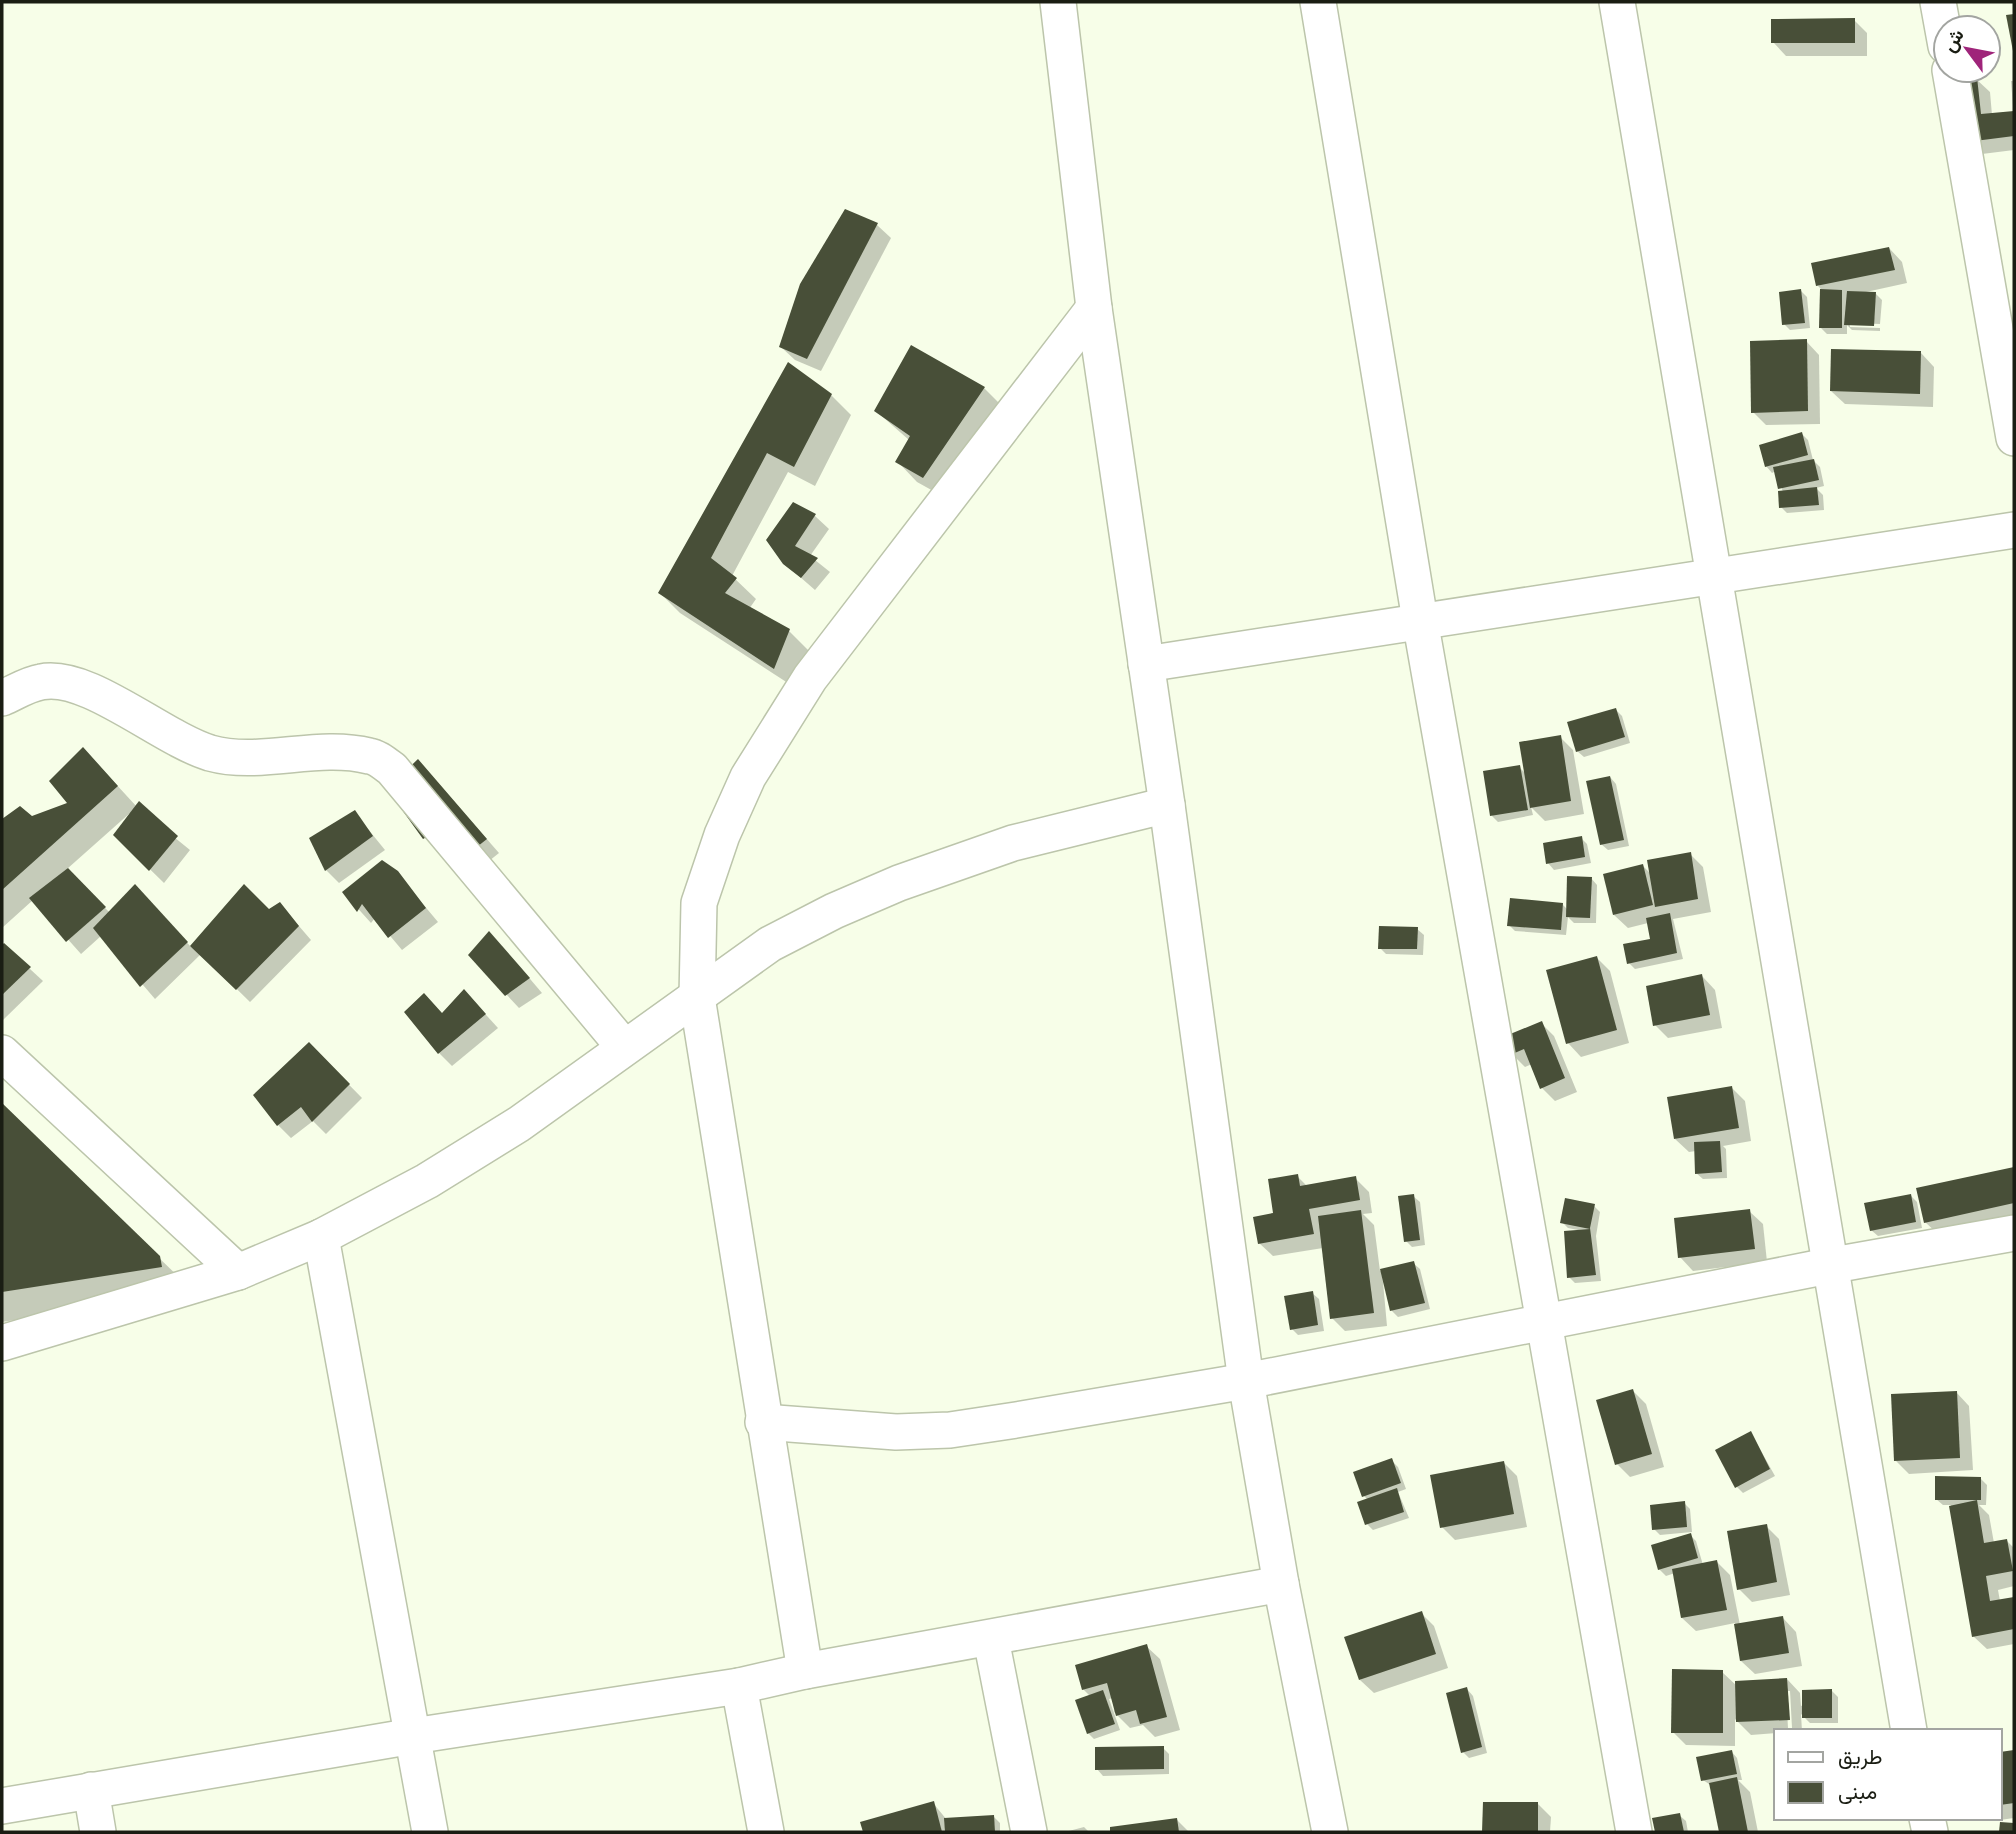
<svg xmlns="http://www.w3.org/2000/svg" width="2016" height="1834" font-family="'Space Grotesk',Vazirmatn,sans-serif">
<rect width="100%" height="100%" fill="#f7fee8"/>
<g fill="#0003" fill-rule="evenodd">
<path d="M1854 20 1867 33V56H1786L1773 42Z"/>
<path d="M1976 79 1990 92 1992 115 2014 112V150L1974 155Z"/>
<path d="M2011 81H2014V108L2013 107Z"/>
<path d="M846 211 877 225 891 238 821 371 795 360 781 347Z"/>
<path d="M1889 248 1902 262 1907 283 1866 292 1876 294 1882 300 1880 324 1850 323V327L1880 328V331L1852 330 1847 325V334H1827L1821 328V289L1818 286Z"/>
<path d="M1801 291 1807 297 1810 328 1790 330 1784 324Z"/>
<path d="M1806 341 1819 355 1820 424 1766 425 1753 412Z"/>
<path d="M1921 353 1934 367 1933 407 1845 404 1831 391Z"/>
<path d="M789 364 831 395 851 415 815 486 788 472 732 576 756 599 749 609 789 631 809 651 794 687 680 613 660 593Z"/>
<path d="M984 388 1004 408 944 497 917 482 897 461 909 440 876 411Z"/>
<path d="M1802 434 1808 440 1813 460 1820 467 1824 486 1816 488 1823 495 1824 510 1787 513 1781 507 1783 492 1776 471 1772 473 1766 466Z"/>
<path d="M793 505 815 516 829 529 810 556 830 572 815 590 784 563Z"/>
<path d="M1616 710 1622 716 1630 743 1584 757 1577 751Z"/>
<path d="M1560 737 1573 750 1584 814 1545 821 1531 807 1533 815 1498 822 1492 816 1519 767 1526 774Z"/>
<path d="M103 770 137 807 190 850 164 883 115 835 130 813 67 869 110 913 148 900 191 947 280 904 311 940 250 1002 201 954 155 999 101 936 81 954 33 900 2 928V821L20 808 32 818 70 804Z"/>
<path d="M431 775 499 853 474 873 438 851 425 838Z"/>
<path d="M1610 777 1616 784 1629 846 1608 850 1601 844Z"/>
<path d="M355 813 385 850 339 883 326 870Z"/>
<path d="M1581 838 1587 844 1591 863 1554 870 1548 863Z"/>
<path d="M1690 854 1703 867 1711 912 1673 919 1683 959 1635 969 1629 963 1652 940 1648 923 1628 928 1614 915 1642 865 1652 875Z"/>
<path d="M397 873 438 922 402 950 375 918 371 923 344 893Z"/>
<path d="M1591 878 1597 885 1596 923H1574L1568 917 1566 935 1515 931 1509 925 1562 904 1568 910Z"/>
<path d="M1417 929 1424 935 1423 955 1386 954 1380 948Z"/>
<path d="M4 945 43 981 2 1021V947Z"/>
<path d="M502 946 542 993 519 1008 506 994Z"/>
<path d="M1597 958 1610 971 1629 1043 1581 1057 1568 1043Z"/>
<path d="M1702 976 1715 990 1722 1028 1668 1038 1655 1025Z"/>
<path d="M477 1005 498 1028 452 1066 439 1053 443 1015Z"/>
<path d="M1541 1023 1554 1036 1577 1092 1555 1101 1542 1088 1532 1064 1525 1067 1512 1054Z"/>
<path d="M309 1044 362 1098 326 1134 313 1121 291 1138 278 1125Z"/>
<path d="M1731 1087 1745 1101 1751 1141 1723 1146 1726 1149 1727 1178 1703 1179 1696 1173V1151L1689 1152 1675 1139Z"/>
<path d="M2 1106 186 1284 187 1293 2 1322Z"/>
<path d="M2014 1169V1219L1939 1235 1925 1222 1918 1189Z"/>
<path d="M1297 1176 1308 1187 1355 1178 1369 1192 1372 1213 1363 1214 1374 1225 1380 1271 1413 1263 1420 1269 1430 1309 1398 1317 1392 1311 1382 1271 1387 1326 1345 1331 1332 1318 1323 1248 1273 1256 1259 1243Z"/>
<path d="M1910 1195 1917 1202 1922 1228 1878 1236 1871 1230Z"/>
<path d="M1413 1196 1420 1202 1425 1245 1412 1247 1406 1241Z"/>
<path d="M1594 1206 1600 1212 1596 1236 1601 1281 1575 1283 1569 1277 1578 1230 1568 1228 1562 1222Z"/>
<path d="M1749 1211 1763 1224 1767 1262 1693 1271 1680 1257Z"/>
<path d="M1312 1293 1319 1299 1324 1331 1298 1335 1292 1329Z"/>
<path d="M1633 1391 1646 1404 1664 1467 1630 1477 1617 1464Z"/>
<path d="M1956 1392 1969 1406 1973 1470 1909 1474 1896 1461Z"/>
<path d="M1751 1433 1775 1476 1743 1493 1736 1486Z"/>
<path d="M1392 1461 1398 1467 1406 1489 1398 1492 1409 1518 1373 1530 1367 1524 1368 1500 1364 1496Z"/>
<path d="M1504 1463 1517 1476 1527 1527 1455 1540 1442 1527Z"/>
<path d="M1980 1478 1987 1485 1986 1505H1979L1989 1515 1994 1543 2007 1541 2014 1548V1586L1998 1590 2000 1601 2014 1599V1644L1987 1649 1973 1636 1951 1505H1943L1936 1499Z"/>
<path d="M1684 1503 1690 1509 1692 1532 1660 1535 1654 1529Z"/>
<path d="M1766 1526 1779 1539 1790 1595 1752 1602 1739 1589Z"/>
<path d="M1690 1535 1696 1541 1703 1565 1717 1562 1730 1575 1740 1625 1783 1618 1796 1632 1802 1666 1755 1674 1741 1661 1735 1623 1696 1631 1682 1618 1675 1573 1666 1576 1659 1569Z"/>
<path d="M1421 1613 1434 1626 1448 1668 1374 1693 1360 1680Z"/>
<path d="M1146 1646 1160 1659 1180 1730 1155 1737 1143 1725 1130 1728 1114 1712 1113 1698 1109 1699 1120 1730 1094 1739 1088 1733 1090 1696 1083 1689Z"/>
<path d="M1722 1672 1737 1686 1787 1679 1800 1693 1801 1706 1832 1691 1838 1697V1723H1810L1801 1714 1802 1731 1751 1735 1735 1719V1746L1686 1745 1673 1732ZM1786 1691H1790L1792 1728H1788Z"/>
<path d="M1467 1689 1473 1696 1487 1753 1469 1758 1463 1752Z"/>
<path d="M1163 1748 1169 1754V1774L1103 1776 1097 1769Z"/>
<path d="M1731 1751 1737 1758 1742 1780H1738L1750 1792 1758 1832H1721L1712 1786 1703 1780Z"/>
<path d="M2014 1752V1818L2000 1820V1754Z"/>
<path d="M933 1803 947 1820 994 1817 1000 1823V1832H865L862 1823Z"/>
<path d="M1484 1803H1537L1551 1817 1550 1832H1484Z"/>
<path d="M1679 1815 1686 1821 1688 1832H1657L1654 1819Z"/>
<path d="M1177 1820 1189 1832H1112V1829Z"/>
<path d="M1084 1827 1089 1832H1065Z"/>
</g>
<g fill="#484f38">
<path d="M2014 14V51H2013L2006 15Z"/>
<path d="M1855 18V43H1771V19Z"/>
<path d="M1977 77 1981 114 2014 111V136L1959 143 1952 80Z"/>
<path d="M845 209 878 223 807 359 779 347 800 284Z"/>
<path d="M1889 247 1895 270 1816 286 1811 263Z"/>
<path d="M1801 289 1805 323 1782 325 1779 292Z"/>
<path d="M1820 289 1842 290V328H1819Z"/>
<path d="M1847 291 1876 292 1874 326 1844 325Z"/>
<path d="M1807 339 1808 411 1751 413 1750 341Z"/>
<path d="M911 345 985 387 923 478 895 462 910 436 874 411Z"/>
<path d="M1831 349 1921 351 1920 394 1830 391Z"/>
<path d="M788 362 832 394 794 467 767 453 711 558 737 578 725 593 790 629 774 669 658 593Z"/>
<path d="M1802 432 1808 455 1765 467 1759 445Z"/>
<path d="M1814 459 1819 480 1778 489 1773 467Z"/>
<path d="M1817 487 1819 505 1779 508 1778 491Z"/>
<path d="M793 502 816 514 795 546 818 558 801 578 783 564 766 540Z"/>
<path d="M1616 708 1625 737 1576 752 1567 722Z"/>
<path d="M1561 735 1571 801 1530 808 1519 742Z"/>
<path d="M83 747 118 786 2 890V819L20 806 32 816 67 803 49 781Z"/>
<path d="M418 759 487 839 459 861 436 832 423 839 387 789Z"/>
<path d="M1520 765 1528 810 1490 816 1483 771Z"/>
<path d="M1610 776 1624 840 1600 845 1586 781Z"/>
<path d="M139 801 178 836 149 871 113 835Z"/>
<path d="M355 810 373 836 325 871 309 838Z"/>
<path d="M1582 836 1585 857 1546 864 1543 843Z"/>
<path d="M1691 852 1698 899 1655 907 1647 860Z"/>
<path d="M382 860 398 871 426 908 388 938 362 904 357 912 342 892Z"/>
<path d="M1643 864 1653 905 1613 915 1603 874Z"/>
<path d="M68 868 106 907 66 942 29 898Z"/>
<path d="M1567 876 1592 877 1590 918 1566 917Z"/>
<path d="M135 884 188 942 140 987 93 928Z"/>
<path d="M244 884 269 909 280 902 299 926 236 990 190 946Z"/>
<path d="M1510 898 1563 903 1561 930 1507 926Z"/>
<path d="M1670 913 1677 953 1627 964 1623 944 1650 939 1646 918Z"/>
<path d="M1379 926 1418 927 1417 949H1378Z"/>
<path d="M489 931 530 978 505 996 468 955Z"/>
<path d="M4 943 31 967 2 995V945Z"/>
<path d="M1597 956 1617 1030 1566 1044 1546 970Z"/>
<path d="M1702 974 1710 1015 1653 1026 1646 986Z"/>
<path d="M464 989 486 1014 438 1054 404 1012 424 993 442 1013Z"/>
<path d="M1542 1021 1565 1078 1540 1089 1524 1049 1510 1055 1503 1037Z"/>
<path d="M309 1042 350 1084 312 1122 301 1107 277 1126 253 1095Z"/>
<path d="M1732 1086 1739 1128 1674 1139 1667 1097Z"/>
<path d="M2 1103 160 1256 162 1267 2 1292Z"/>
<path d="M1720 1141 1722 1172 1695 1174 1694 1142Z"/>
<path d="M2014 1167V1203L1924 1223 1916 1188Z"/>
<path d="M1298 1174 1300 1186 1356 1176 1360 1200 1309 1209 1314 1234 1258 1244 1253 1217 1273 1213 1268 1179Z"/>
<path d="M1414 1194 1420 1240 1404 1242 1398 1196Z"/>
<path d="M1911 1194 1916 1222 1870 1231 1864 1203Z"/>
<path d="M1565 1198 1595 1204 1590 1228 1596 1275 1567 1278 1564 1231 1590 1229 1560 1223Z"/>
<path d="M1750 1209 1755 1249 1678 1258 1674 1218Z"/>
<path d="M1361 1210 1374 1313 1330 1319 1318 1216Z"/>
<path d="M1414 1261 1425 1303 1390 1311 1380 1269Z"/>
<path d="M1313 1291 1318 1325 1290 1330 1284 1296Z"/>
<path d="M1633 1389 1652 1454 1615 1465 1596 1400Z"/>
<path d="M1957 1391 1960 1458 1894 1461 1891 1394Z"/>
<path d="M1751 1431 1770 1469 1735 1488 1715 1450Z"/>
<path d="M1392 1458 1401 1483 1362 1497 1353 1472Z"/>
<path d="M1504 1461 1514 1514 1440 1528 1430 1475Z"/>
<path d="M1935 1476 1981 1477V1500H1935Z"/>
<path d="M1397 1488 1404 1512 1365 1525 1357 1502Z"/>
<path d="M1977 1500 1984 1543 2007 1539 2013 1571 1986 1576 1990 1601 2014 1597V1629L1972 1637 1949 1506Z"/>
<path d="M1685 1501 1687 1527 1652 1530 1650 1505Z"/>
<path d="M1767 1524 1777 1582 1737 1590 1727 1531Z"/>
<path d="M1691 1533 1698 1558 1658 1570 1651 1545Z"/>
<path d="M1717 1560 1727 1610 1681 1618 1672 1569Z"/>
<path d="M1422 1611 1436 1654 1359 1680 1344 1637Z"/>
<path d="M1783 1616 1789 1653 1740 1661 1734 1624Z"/>
<path d="M1147 1644 1167 1717 1140 1724 1136 1710 1116 1716 1107 1683 1082 1690 1075 1665Z"/>
<path d="M1672 1669 1723 1670V1733H1671Z"/>
<path d="M1787 1678 1790 1720 1736 1722 1735 1681Z"/>
<path d="M1467 1687 1482 1747 1461 1753 1446 1693Z"/>
<path d="M1832 1689V1718H1802V1690Z"/>
<path d="M1103 1690 1115 1724 1087 1734 1075 1700Z"/>
<path d="M1164 1746V1769L1095 1770V1747Z"/>
<path d="M1732 1750 1737 1774 1701 1781 1696 1757Z"/>
<path d="M2014 1750V1803L2000 1805V1752Z"/>
<path d="M1737 1777 1748 1832H1719L1709 1783Z"/>
<path d="M934 1801 942 1832H863L860 1822Z"/>
<path d="M1483 1802H1538V1832H1482Z"/>
<path d="M1680 1813 1684 1832H1655L1652 1818Z"/>
<path d="M994 1815 995 1832H945L944 1818Z"/>
<path d="M1177 1818 1179 1832H1110V1827Z"/>
<path d="M2000 1822 2014 1823V1832H1999Z"/>
</g>
<g fill="none" stroke-linecap="round" stroke-linejoin="round">
<g stroke="#bcc5ab" stroke-width="38">
<g id="street">
<path d="M1058 2 1094 308 1167 805 1246 1381 1281 1584 1330 1832"/>
<path d="M1318 2 1420 620 1634 1832"/>
<path d="M1617 2 1909 1731"/>
<path d="M1938 2 1946 46"/>
<path d="M1950 70 2014 438"/>
<path d="M1146 664 2014 530"/>
<path d="M2 698C14 693 28 684 41 682 87 672 161 738 210 753 261 767 317 743 369 756 377 757 385 764 392 769L624 1047"/>
<path d="M2 1053 238 1272"/>
<path d="M321 1237 430 1832"/>
<path d="M2 1343 238 1272 321 1237 427 1181 519 1124 770 944 834 911 899 883 1013 843 1167 805"/>
<path d="M763 1422 896 1432 950 1430 1016 1420 1246 1381 1828 1266 2014 1233"/>
<path d="M991 1639 1029 1832"/>
<path d="M805 1671 697 997 699 903 722 835 748 777 810 678 1094 308"/>
<path d="M739 1686 766 1832"/>
<path d="M91 1790 98 1832"/>
<path d="M2 1806 413 1736 739 1686 805 1671 1281 1584"/>
<path d="M1927 1818 1930 1832"/>
</g>
</g>
<use href="#street" stroke="#fff" stroke-width="35"/>
</g>
<rect width="2016" height="1834" fill="none" stroke="#1a1d13" stroke-width="7"/>
<rect x="1774" y="1729" width="228" height="91" fill="#ffffff" stroke="#a3a5a1" stroke-width="2"/>
<rect x="1788" y="1752" width="35" height="10" fill="#ffffff" stroke="#a3a5a1" stroke-width="2"/>
<text x="1838" y="1764" font-size="21" fill="#1a1d13">طريق</text>
<rect x="1788" y="1782" width="35" height="21" fill="#484f38" stroke="#a3a5a1" stroke-width="2"/>
<text x="1838" y="1799" font-size="21" fill="#1a1d13">مبنى</text>
<g transform="translate(1967 49) rotate(302)"><circle r="33" fill="#ffffff" stroke="#a3a5a1" stroke-width="2"/>
<path d="M0-5L12 26L0 18L-12 26Z" fill="#9f247a"/>
<text y="-10" font-size="19" font-weight="bold" text-anchor="middle" fill="#1a1d13">ش</text>
</g>
</svg>
